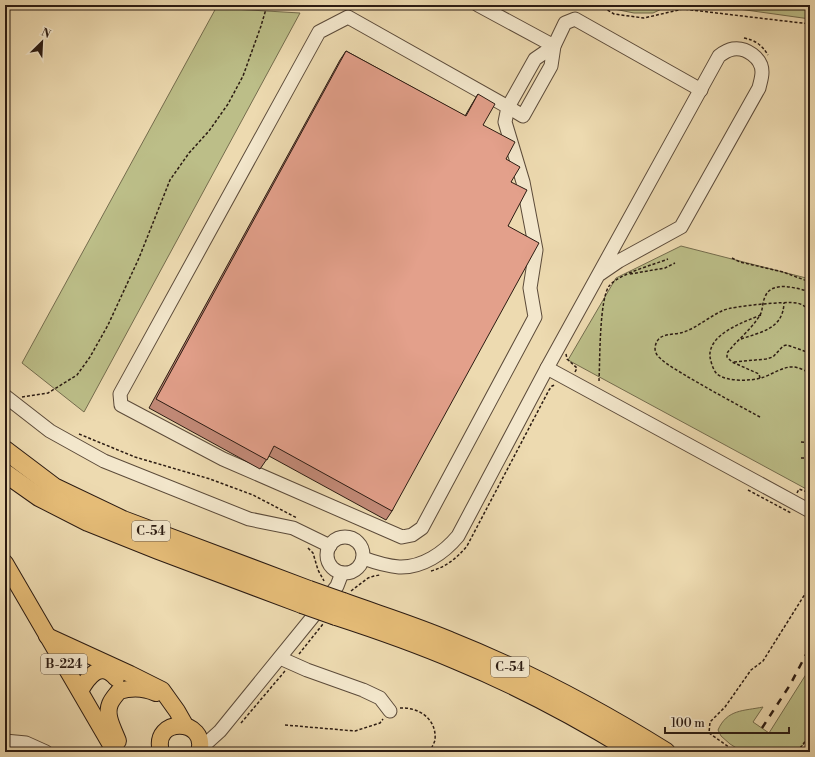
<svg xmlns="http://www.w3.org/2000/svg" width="815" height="757" font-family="'Libre Bodoni',serif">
<rect width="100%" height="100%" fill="#eddab0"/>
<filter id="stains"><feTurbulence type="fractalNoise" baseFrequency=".005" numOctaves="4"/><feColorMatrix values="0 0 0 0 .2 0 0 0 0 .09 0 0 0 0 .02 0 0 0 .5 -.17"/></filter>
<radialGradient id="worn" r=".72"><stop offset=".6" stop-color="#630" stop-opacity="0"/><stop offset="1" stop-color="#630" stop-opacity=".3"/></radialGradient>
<g fill="#bcbe88" stroke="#746c4d">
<path d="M605 5H685L666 7 653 13H634L614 9Z"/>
<path d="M710 5H810V19Z"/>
<path d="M216 8 300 13 84 412 22 363Z"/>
<path d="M681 246 810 279V491L568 360 616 278Z"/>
<path d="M810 668V738L796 752H743L730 744 721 736 718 730C727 709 744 711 763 707L753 722 769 733Z"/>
</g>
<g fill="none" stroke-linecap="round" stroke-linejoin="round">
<g stroke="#5c4b3a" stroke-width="15">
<g id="minor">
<path d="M478 5 554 46"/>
<path d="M348 17 508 107 505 122 523 182 536 250 530 288 535 317 422 528 412 535 402 537 223 459 121 405 120 394 319 32Z"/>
<path d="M554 46 535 59 508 107 523 116 551 66 554 46 565 23 575 19 701 90"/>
<path d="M547 368 810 511"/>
<path d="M5 396 50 431 104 461 249 519 293 528 330 546"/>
<circle cx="345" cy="555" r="18"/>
<path d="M363 558C374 562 387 566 399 567 422 568 444 553 458 536L547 368 719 56C723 53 727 50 733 49 746 47 762 58 762 72 762 78 760 83 759 88L681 227 619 261 600 274"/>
<path d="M280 658 307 670 363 690 380 698 390 711"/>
<path d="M5 741 26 743 46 752"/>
<path d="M199 750 220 731 311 619 337 586 342 573"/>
</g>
</g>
<g stroke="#2b1b12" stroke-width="18">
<g id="major">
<path d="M5 563 115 752"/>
<path d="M47 636 130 674 162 690 177 711 185 725"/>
<path d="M80 691C88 677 100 660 116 678"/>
<path d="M118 741C114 730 105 716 110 704 112 699 116 695 119 691 132 687 143 687 156 693"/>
<path d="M161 752C151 716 209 718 199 752"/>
</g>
</g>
<g stroke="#2b1b12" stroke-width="20">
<g id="highway">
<path d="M5 450 54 487 123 520 309 590"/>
<path d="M5 473 39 497 88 522 158 550 302 604"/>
<path d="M343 602C379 615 415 626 450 641 525 671 597 709 666 752"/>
<path d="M336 616C376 629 416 643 456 660 517 685 577 717 634 752"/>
</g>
</g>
<g stroke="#2b1b12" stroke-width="1.5" stroke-dasharray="3 2" stroke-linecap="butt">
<path d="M599 5 614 14 644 18 683 9 810 24"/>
<path d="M744 38C755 40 762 45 768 55"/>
<path d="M732 258 740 262 783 272 810 282"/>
<path d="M630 274 665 268 675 263"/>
<path d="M761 315C746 321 732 326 720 336 714 341 709 349 710 357 711 362 713 370 717 374 727 382 750 381 761 378 771 375 784 366 793 367 799 367 805 371 810 373"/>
<path d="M741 339C761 332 783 329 784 303"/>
<path d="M566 354 567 359 577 368 575 372"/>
<path d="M734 362 766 359 773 357 783 346 787 345 810 353"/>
<path d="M760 378 759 374 732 362 727 357V353C737 340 751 330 760 315 763 310 762 303 765 297 771 280 797 288 810 292"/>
<path d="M599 381C600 363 599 296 610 285 621 273 653 265 668 259"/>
<path d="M5 382 9 386"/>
<path d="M22 397 48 393 77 375 90 357 108 325 139 258 170 180 189 153 209 131 228 104 243 76 261 26 266 9 269 5"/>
<path d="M760 417C736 404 712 391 688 377 679 371 668 366 660 358 657 356 655 352 655 348 657 331 673 336 684 332 698 327 710 316 724 310 734 306 786 301 797 303 802 304 806 307 810 310"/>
<path d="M79 434 135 457 210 479 253 495 297 518"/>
<path d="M801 442 810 443"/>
<path d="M801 458H810"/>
<path d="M748 490 791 513"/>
<path d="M797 493 799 489 810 493"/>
<path d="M308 548 313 553 318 570 324 581"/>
<path d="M431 571C446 567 457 558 467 546L549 390 552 386 555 385"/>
<path d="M351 591 368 578 374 576 380 575"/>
<path d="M299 654 323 624"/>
<path d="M400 708C419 707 437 719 435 740 434 744 431 748 430 752"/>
<path d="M241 723 285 671"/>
<path d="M285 725 355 731 380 723 383 719"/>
<path d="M223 752 226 749 236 752"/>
<path d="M736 752 709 733 710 722 725 707 751 670 763 661 810 586"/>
<path d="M797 752 810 735"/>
</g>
<use href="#minor" stroke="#f3e7cc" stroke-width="13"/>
<use href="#major" stroke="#e6bd78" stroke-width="16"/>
<use href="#highway" stroke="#e6bd78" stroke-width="18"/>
<path stroke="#2b1b12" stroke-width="2.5" stroke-dasharray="7 7" stroke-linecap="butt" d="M762 728 790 685 810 647"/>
<g stroke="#2b1b12" stroke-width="20" stroke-linecap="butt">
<g id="highway-bridge">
<path d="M309 590 343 602"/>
<path d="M302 604 336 616"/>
</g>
</g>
<use href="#highway-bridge" stroke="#e6bd78" stroke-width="18"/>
</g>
<path fill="#c38a78" stroke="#2b1b12" d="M346 51 465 116 472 104 478 94 483 125 506 159 511 182 508 226 392 511 386 520 269 456 260 469 149 408 340 60Z"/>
<path fill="#e3a08b" stroke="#2b1b12" d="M346 51 466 116 478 94 495 104 483 125 515 142 506 159 520 167 511 182 527 190 508 226 539 243 392 511 274 446 267 460 156 399Z"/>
<g text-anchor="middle" stroke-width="3" stroke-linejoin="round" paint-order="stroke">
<g fill="#f3e7cc" stroke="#67584a" stroke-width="1">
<rect x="132" y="521" width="38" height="20" rx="3"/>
<rect x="41" y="654" width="46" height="20" rx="3"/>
<rect x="491" y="657" width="38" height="20" rx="3"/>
</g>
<g font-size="12" font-weight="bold" fill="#2b1b12">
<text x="151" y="535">C-54</text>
<text x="64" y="668">B-224</text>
<text x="510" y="671">C-54</text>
</g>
</g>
<rect width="815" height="757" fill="none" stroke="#eddab0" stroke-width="20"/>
<rect x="6" y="6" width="803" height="745" fill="none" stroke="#2b1b12" stroke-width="2"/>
<rect x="10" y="10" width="795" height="737" fill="none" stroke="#2b1b12"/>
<g transform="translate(42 42) rotate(24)" stroke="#f3e7cc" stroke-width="3" paint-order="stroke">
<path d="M0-3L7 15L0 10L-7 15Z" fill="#2b1b12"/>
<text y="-6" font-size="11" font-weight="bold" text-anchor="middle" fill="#2b1b12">N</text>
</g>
<path d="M665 727v6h124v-6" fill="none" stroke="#2b1b12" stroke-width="2"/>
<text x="671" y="727" font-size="12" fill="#2b1b12" stroke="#f3e7cc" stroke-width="3" paint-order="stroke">100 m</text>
<rect width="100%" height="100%" filter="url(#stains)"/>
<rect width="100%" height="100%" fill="url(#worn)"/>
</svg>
